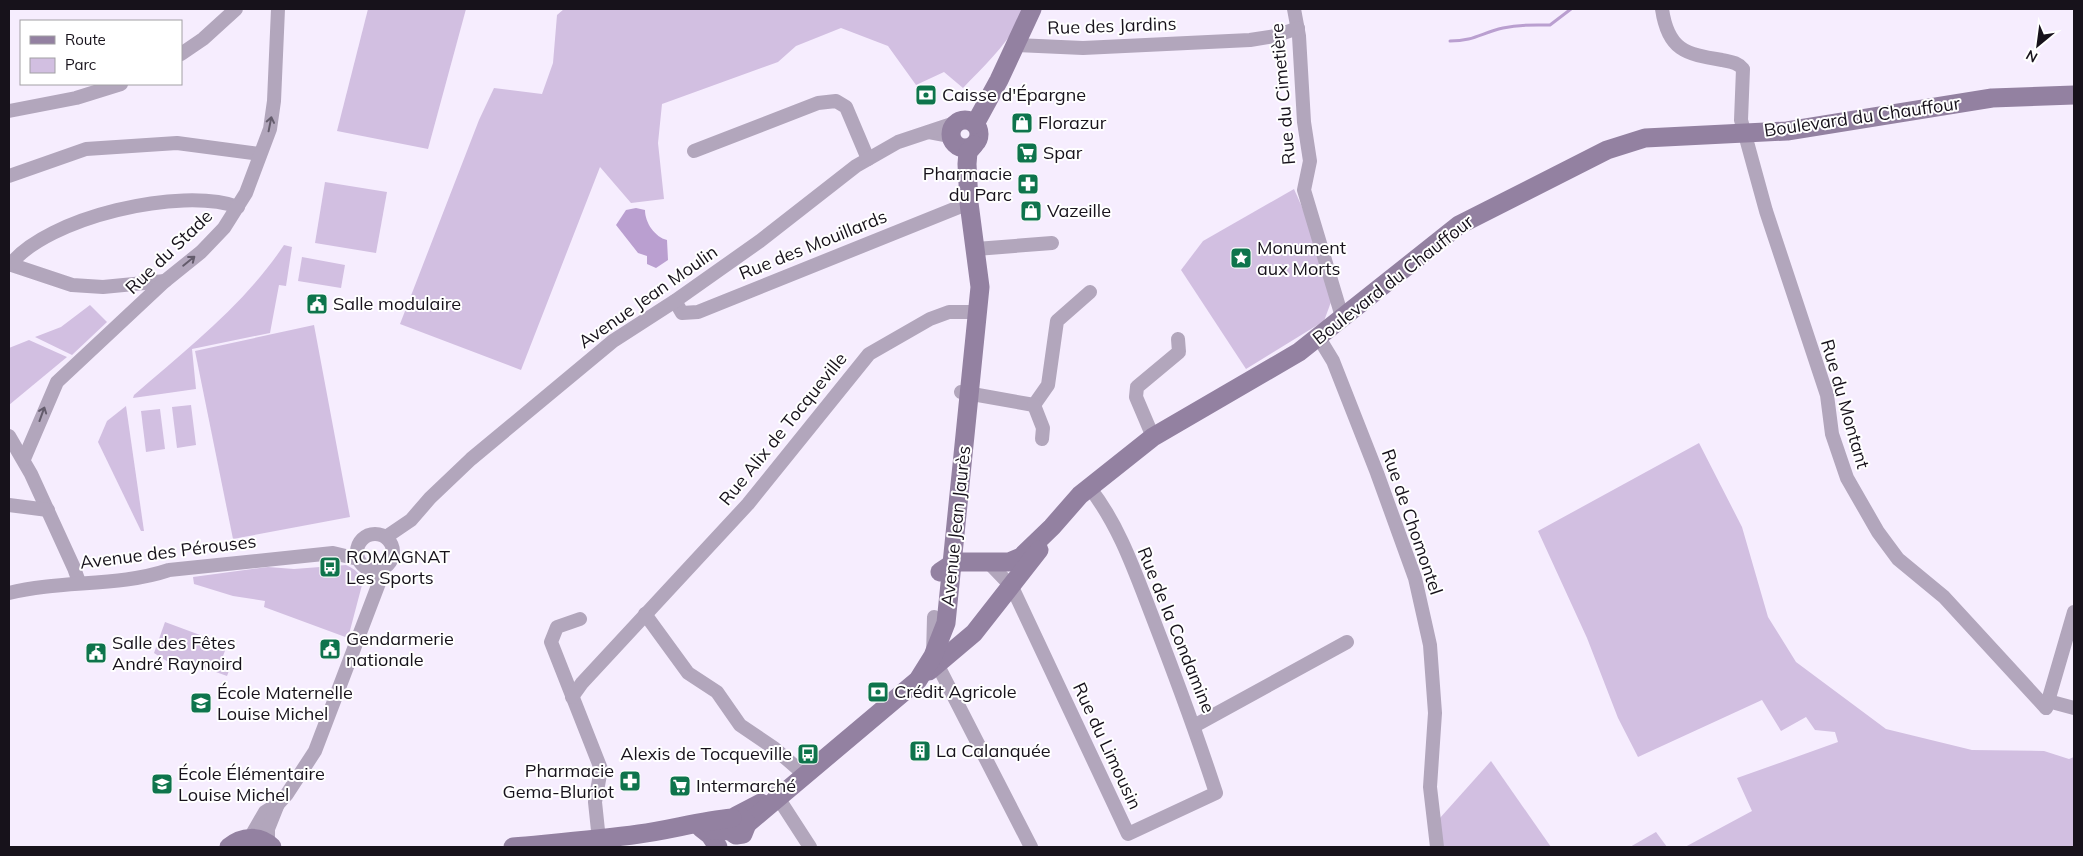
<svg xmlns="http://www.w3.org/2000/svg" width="2083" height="856" font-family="Mulish,sans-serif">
<rect width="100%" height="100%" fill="#f6edfe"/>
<g fill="#d2bfe1">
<path d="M368 9H466L428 149 337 131Z"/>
<path d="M564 9H1025C1012 40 986 64 963 88L944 72 916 85 888 46 841 28 796 46 778 62 662 104 658 143 664 199 631 203 600 167 521 370 400 324 479 120 494 88 542 94 553 63 557 15Z"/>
<path d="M325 182 387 192 376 253 315 243Z"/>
<path d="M1294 189 1306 216 1331 302 1324 321 1246 369 1181 270 1203 241Z"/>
<path d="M284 245 292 247 286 286 279 285 270 333 192 349 196 389 133 398 134 395C188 348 244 305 284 245Z"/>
<path d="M302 257 345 265 341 288 298 281Z"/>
<path d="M90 305 107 322 72 355 35 337 61 327Z"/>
<path d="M314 325 350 517 233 539 195 351Z"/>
<path d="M29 340 67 357 9 405V348Z"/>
<path d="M191 405 196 445 177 448 172 407Z"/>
<path d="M126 406 144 531H141L98 442 107 421Z"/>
<path d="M160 409 165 449 146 452 141 411Z"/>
<path d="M1699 443 1742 527 1768 617 1796 662 1886 729 1972 750 2044 751 2069 759 2074 757V847H1685L1752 811 1737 778 1838 742 1835 732 1815 730 1806 717 1781 731 1762 700 1638 757 1618 718 1587 638 1538 531Z"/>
<path d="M346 565C356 570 361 573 362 585L348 638 264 607 265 601 233 596 194 584 193 577 268 567 294 569Z"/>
<path d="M165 622 227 645 222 659 232 663 227 676 177 658 173 665 154 653Z"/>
<path d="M1491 761 1551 847H1433L1431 828Z"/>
<path d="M1656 832 1667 847H1630Z"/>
</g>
<path fill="#ba9fd0" d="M636 208 645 210C645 223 655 237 667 240L668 260 656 268 647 264V256L638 253 616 225 626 210Z"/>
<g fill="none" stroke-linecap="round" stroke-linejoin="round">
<path stroke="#ba9fd0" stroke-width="3" d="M1450 41C1474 41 1481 33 1503 28 1522 24 1532 25 1550 25L1571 9"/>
<g stroke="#b2a6bc" stroke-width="14">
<path d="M1294 9 1299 36 1304 122 1310 161 1304 190 1343 320"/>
<path d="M1662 9C1668 50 1685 54 1722 60 1731 62 1737 62 1743 69L1741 120 1766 211 1827 395 1832 434 1847 478 1878 532 1898 559 1944 597 2046 708"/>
<path d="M1016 45 1083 48 1250 40 1275 36 1298 28"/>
<path d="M181 54 203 39 236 9"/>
<path d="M9 111 76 98 121 84"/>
<path d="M929 132 950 136"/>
<path d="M694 151 818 103 836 101 846 107 868 159"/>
<path d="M9 176 86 149 177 143 260 154"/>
<path d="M976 249 1052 243"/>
<path d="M9 264 72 285 103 287 165 281"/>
<path d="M10 265C47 217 182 186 238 207"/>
<path d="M675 301 682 313 698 312 969 203"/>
<path d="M1319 338 1333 361 1377 473 1415 578 1430 645 1435 713 1430 787 1437 847"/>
<path d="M961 392 1034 405 1048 385 1057 321 1090 292"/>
<path d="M1034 405 1043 428 1042 439"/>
<path d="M9 436 31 474 74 568 79 582"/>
<path d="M1153 437 1136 397 1137 387 1179 352 1178 339"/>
<path d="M24 459 57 382 165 281 201 252 224 228 246 193 270 129 274 101 278 9"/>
<path d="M9 505 48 510"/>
<circle cx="375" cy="552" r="18"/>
<path d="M386 537 411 520 430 498 471 459 613 341 675 301 760 241 856 166 898 142 955 123"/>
<path d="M988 562 1012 587 1128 834 1216 793C1197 735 1176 678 1154 621 1136 575 1120 526 1089 487"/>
<path d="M9 593C60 580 119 587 169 570L333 553 358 559"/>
<path d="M645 614 688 673 717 692 740 725 774 748 805 775"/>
<path d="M934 617 933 656 1031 847"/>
<path d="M580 619 557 627 551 642 601 769 595 802 599 840"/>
<path d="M572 697 582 683 748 504 869 354 930 319 949 312H978"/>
<path d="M2048 701 2074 708"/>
<path d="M2046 708 2074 612"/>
<path d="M1194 726 1347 642"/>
<path d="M775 793 810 847"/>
<path d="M250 838 265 812 278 804 287 794 315 751 379 583 381 568"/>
<path d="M268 843V829L278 804"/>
</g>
<g stroke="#9381a1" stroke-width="19">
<circle cx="965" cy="134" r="14"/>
<path d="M975 124 999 80 1032 9"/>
<path d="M940 572 952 564 960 562H1009L1021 557 1052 527 1080 495 1153 437 1299 352 1459 225 1607 150 1645 138 1787 131 1992 98 2074 95"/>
<path d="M929 671 974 633 1039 550"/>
<path d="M736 816 761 803"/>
<path d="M747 824 918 680 933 656 946 623 980 287 969 203 967 164 968 152 974 145"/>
<path d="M701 828 710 835 718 847"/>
<path d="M705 829 730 831 736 835 743 834 747 824 740 816"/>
<path d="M229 847C242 836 260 835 272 847"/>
<path d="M513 847C555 843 597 840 639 834 670 830 700 821 732 818"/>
</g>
</g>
<defs><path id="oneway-shaft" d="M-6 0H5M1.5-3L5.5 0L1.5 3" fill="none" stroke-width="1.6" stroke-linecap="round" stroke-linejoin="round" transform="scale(1.25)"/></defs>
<g stroke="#645c6c">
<use href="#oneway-shaft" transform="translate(270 124) rotate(-79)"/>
<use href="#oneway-shaft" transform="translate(189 261) rotate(-39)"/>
<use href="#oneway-shaft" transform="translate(42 414) rotate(-70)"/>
</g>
<defs>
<g id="bank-square" transform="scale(1.125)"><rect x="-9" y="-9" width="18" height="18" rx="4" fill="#0e744c" stroke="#fff"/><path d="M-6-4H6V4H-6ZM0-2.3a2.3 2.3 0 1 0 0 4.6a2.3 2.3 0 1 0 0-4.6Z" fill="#fff"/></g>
<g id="shop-square" transform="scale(1.125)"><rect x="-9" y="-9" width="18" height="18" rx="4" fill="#0e744c" stroke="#fff"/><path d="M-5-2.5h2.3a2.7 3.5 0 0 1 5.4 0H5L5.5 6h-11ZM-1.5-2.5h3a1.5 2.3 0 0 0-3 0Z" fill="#fff"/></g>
<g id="supermarket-square" transform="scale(1.125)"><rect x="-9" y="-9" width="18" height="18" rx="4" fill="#0e744c" stroke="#fff"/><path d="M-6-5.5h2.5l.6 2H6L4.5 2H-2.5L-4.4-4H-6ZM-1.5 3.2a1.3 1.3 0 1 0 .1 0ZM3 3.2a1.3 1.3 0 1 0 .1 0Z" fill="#fff"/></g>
<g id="pharmacy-square" transform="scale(1.125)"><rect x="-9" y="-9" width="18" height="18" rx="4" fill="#0e744c" stroke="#fff"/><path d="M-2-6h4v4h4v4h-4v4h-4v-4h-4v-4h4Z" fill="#fff"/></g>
<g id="sight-square" transform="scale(1.125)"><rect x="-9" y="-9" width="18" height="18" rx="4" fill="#0e744c" stroke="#fff"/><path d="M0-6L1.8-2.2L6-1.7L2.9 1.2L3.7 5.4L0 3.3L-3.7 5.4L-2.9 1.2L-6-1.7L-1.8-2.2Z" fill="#fff"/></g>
<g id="civic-square" transform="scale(1.125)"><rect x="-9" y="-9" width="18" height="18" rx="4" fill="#0e744c" stroke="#fff"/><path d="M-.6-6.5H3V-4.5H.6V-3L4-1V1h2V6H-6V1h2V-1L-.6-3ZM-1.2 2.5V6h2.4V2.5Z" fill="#fff"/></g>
<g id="bus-square" transform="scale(1.125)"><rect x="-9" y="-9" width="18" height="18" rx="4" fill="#0e744c" stroke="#fff"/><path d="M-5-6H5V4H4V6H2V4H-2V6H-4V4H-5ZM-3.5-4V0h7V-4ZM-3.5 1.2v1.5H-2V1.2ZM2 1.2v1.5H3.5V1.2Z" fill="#fff"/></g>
<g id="school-square" transform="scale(1.125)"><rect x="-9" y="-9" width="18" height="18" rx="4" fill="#0e744c" stroke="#fff"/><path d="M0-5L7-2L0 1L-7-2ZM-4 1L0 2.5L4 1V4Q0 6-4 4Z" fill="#fff"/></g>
<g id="building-square" transform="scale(1.125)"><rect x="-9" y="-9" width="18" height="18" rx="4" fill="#0e744c" stroke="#fff"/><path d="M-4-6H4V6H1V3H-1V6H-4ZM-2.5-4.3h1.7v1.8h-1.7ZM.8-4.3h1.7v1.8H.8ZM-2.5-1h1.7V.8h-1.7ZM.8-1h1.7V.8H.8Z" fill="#fff"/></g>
</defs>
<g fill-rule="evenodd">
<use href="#bank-square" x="926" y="95"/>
<use href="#shop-square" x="1022" y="123"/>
<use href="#supermarket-square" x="1027" y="153"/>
<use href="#pharmacy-square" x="1028" y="184"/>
<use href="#shop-square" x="1031" y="211"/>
<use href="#sight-square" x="1241" y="258"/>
<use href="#civic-square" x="317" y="304"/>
<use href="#bus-square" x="330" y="567"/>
<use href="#civic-square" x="330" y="649"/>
<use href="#civic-square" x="96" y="653"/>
<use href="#bank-square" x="878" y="692"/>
<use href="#school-square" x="201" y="703"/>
<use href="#building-square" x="920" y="751"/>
<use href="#bus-square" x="808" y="754"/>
<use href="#pharmacy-square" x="630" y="781"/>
<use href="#school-square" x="162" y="784"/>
<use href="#supermarket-square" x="680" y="786"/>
</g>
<g text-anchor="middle" stroke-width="4" stroke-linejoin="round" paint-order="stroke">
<g font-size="18" fill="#17121b" stroke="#fff">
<text transform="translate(1112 26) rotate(-2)" y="6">Rue des Jardins</text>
<text transform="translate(1283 94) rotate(-95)" y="6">Rue du Cimetière</text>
<text transform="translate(1862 117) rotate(-8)" y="6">Boulevard du Chauffour</text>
<text transform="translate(813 245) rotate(-22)" y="6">Rue des Mouillards</text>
<text transform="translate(169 252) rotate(-44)" y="6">Rue du Stade</text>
<text transform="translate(1393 280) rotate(-38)" y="6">Boulevard du Chauffour</text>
<text transform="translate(648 297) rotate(-35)" y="6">Avenue Jean Moulin</text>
<text transform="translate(1845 404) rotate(74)" y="6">Rue du Montant</text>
<text transform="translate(783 429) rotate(-51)" y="6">Rue Alix de Tocqueville</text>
<text transform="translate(1412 522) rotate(71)" y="6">Rue de Chomontel</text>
<text transform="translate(956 526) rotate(-84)" y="6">Avenue Jean Jaurès</text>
<text transform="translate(168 552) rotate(-7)" y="6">Avenue des Pérouses</text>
<text transform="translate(1176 630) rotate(68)" y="6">Rue de la Condamine</text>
<text transform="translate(1107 746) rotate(65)" y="6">Rue du Limousin</text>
</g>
<g font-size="18" fill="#17121b" stroke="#fff" text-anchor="start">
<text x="942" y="101">Caisse d'Épargne</text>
<text x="1038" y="129">Florazur</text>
<text x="1043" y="159">Spar</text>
<text x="1012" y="180" text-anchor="end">Pharmacie<tspan x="1012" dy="21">du Parc</tspan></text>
<text x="1047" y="217">Vazeille</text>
<text x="1257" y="254">Monument<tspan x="1257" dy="21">aux Morts</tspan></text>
<text x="333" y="310">Salle modulaire</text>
<text x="346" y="563">ROMAGNAT<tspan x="346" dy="21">Les Sports</tspan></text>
<text x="346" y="645">Gendarmerie<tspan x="346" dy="21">nationale</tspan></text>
<text x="112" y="649">Salle des Fêtes<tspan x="112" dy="21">André Raynoird</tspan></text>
<text x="894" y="698">Crédit Agricole</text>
<text x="217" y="699">École Maternelle<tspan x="217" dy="21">Louise Michel</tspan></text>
<text x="936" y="757">La Calanquée</text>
<text x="792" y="760" text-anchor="end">Alexis de Tocqueville</text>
<text x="614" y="777" text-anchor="end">Pharmacie<tspan x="614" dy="21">Gema-Bluriot</tspan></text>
<text x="178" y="780">École Élémentaire<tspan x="178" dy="21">Louise Michel</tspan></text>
<text x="696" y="792">Intermarché</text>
</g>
</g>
<rect width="2083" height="856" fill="none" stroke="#17121b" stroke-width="20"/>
<rect x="20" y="20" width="162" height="65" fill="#ffffff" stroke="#a2a0a4"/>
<rect x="30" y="36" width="25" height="8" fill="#9381a1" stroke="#a2a0a4"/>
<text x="65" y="45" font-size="15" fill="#17121b">Route</text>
<rect x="30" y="58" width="25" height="15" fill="#d2bfe1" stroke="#a2a0a4"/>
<text x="65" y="70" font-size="15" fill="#17121b">Parc</text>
<g transform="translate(2038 45) rotate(209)" stroke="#ffffff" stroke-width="4" paint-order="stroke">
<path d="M0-4L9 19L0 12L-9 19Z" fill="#17121b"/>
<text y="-8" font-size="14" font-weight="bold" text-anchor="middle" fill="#17121b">N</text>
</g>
</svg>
